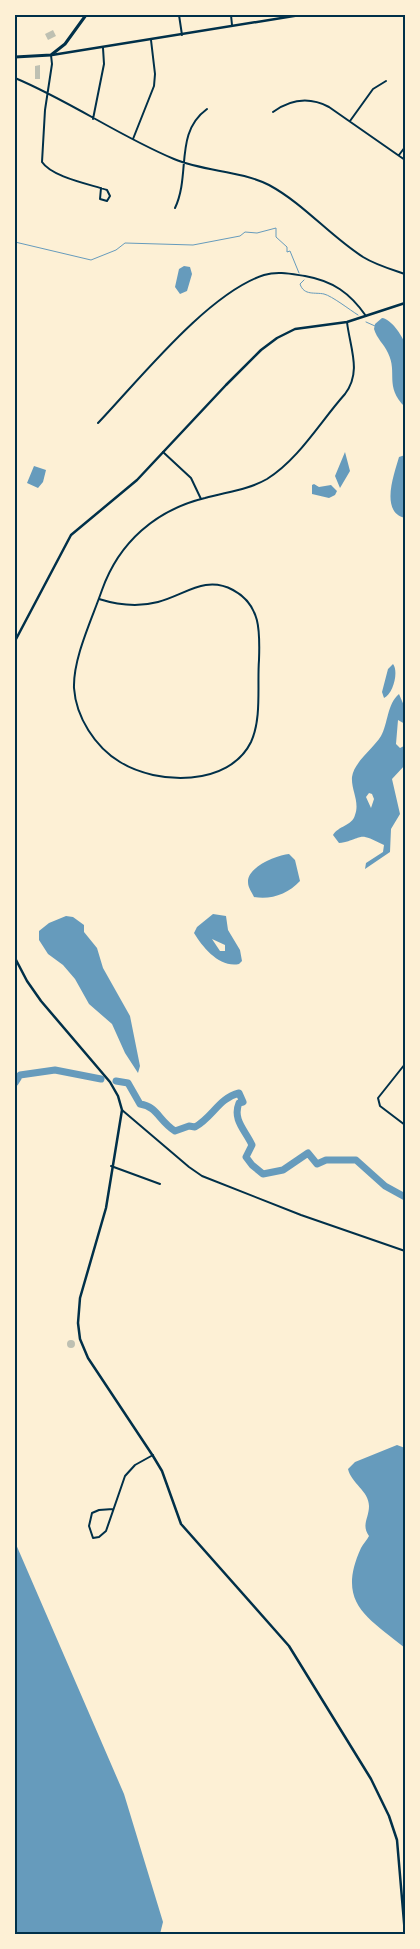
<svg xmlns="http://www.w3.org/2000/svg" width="420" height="1949" viewBox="0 0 420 1949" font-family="'Asap Condensed',sans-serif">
<rect width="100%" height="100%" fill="#fdf0d5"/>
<path fill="#669bbc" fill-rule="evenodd" d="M184,266L190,267L192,274L187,291L180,294L175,287L179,269Z
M382,318C391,319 402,335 405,344C408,354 405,393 405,407C384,386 398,373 388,353C384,344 377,339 374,329L375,324Z
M345,452L350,471L340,488L335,476Z
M405,455V518C379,512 395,472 399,457Z
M34,466L46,470L43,482L38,488L27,483Z
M314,484L319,487L331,485L337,491L335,495L329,498L312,494V485Z
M393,664C399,672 393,694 384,698L382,692L388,669Z
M399,694L405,708V724L398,720L396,744L400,748L404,746L405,732V765L392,779L400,814L391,829L390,852L365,869L366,863L383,852L384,845C355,830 365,839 339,843L333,835C338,826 352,826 355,815C360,802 351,790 352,777C354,762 373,749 381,736C388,724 387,704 399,694ZM369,793L372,794L374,799L371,808L366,797Z
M289,854L295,860L300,881C288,894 271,900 254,897C252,892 248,888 248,882C247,867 277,855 289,854Z
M213,914L226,916L228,930L240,950L242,961L239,964C220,968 203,948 194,933L197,927ZM212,939L225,945V951H220Z
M66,916L73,917L84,925V932L97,948L103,968L130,1016L140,1066L138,1073L125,1053L112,1024L89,1004L75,979L63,965L48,954L39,940V931L49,923Z
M397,1445L405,1448V1648C367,1617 336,1603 361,1548C363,1544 367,1540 369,1536C361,1525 369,1518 369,1506C369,1491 351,1483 348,1469L355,1462Z
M15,1542L124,1794L163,1922L160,1934H15Z"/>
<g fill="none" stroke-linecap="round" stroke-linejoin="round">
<path stroke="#669bbc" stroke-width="1" d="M15,242L91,260L116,250L125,243L193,245L240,236L245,232L257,233L276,228V237L287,247V252L290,251L299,273
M304,280L300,284C304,296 315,292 324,294C332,296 350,310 358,315
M366,322L375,326"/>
<path stroke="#669bbc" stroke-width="7" d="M116,1081L128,1083L140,1104C158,1107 158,1120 175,1131L189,1126L195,1127C212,1118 219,1098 239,1093L243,1102L239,1103C232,1120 246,1131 252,1145L246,1157L252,1165L263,1174L283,1170L308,1153L317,1164L326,1160H356L385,1186L405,1197
M15,1083L20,1075L55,1070L101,1079"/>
</g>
<path fill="#bec0b2" d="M53,30L56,36L48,40L45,34Z
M40,65V79H35V66Z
M67 1344a4 4 0 1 1 8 0a4 4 0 1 1-8 0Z"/>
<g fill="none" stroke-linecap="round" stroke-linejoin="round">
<path stroke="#003049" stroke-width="2" d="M179,15L182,35
M231,15L232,25
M404,15L405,17
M51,55L52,64L45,110L42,162C52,177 89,184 107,190L110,196L107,201L100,199L101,188
M15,78C70,101 119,136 174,159C205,172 239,170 269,185C304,204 330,236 363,257C376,265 390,269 405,274
M273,112C291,99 310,97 329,107L405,160
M93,119L104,64L103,48
M350,121L373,89L386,81
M133,139L154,86L155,74L151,40
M399,155L405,147
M175,208C191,174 174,133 207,109
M98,423C139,380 208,293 264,275C278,271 291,274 305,276C333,281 350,293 366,316
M163,452L191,478L201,499
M99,599C118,605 139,607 158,602C185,595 205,575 233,590C261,605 260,632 259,660C257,685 262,718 251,742C229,787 157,785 120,762C95,747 76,717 74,688C73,658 92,619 102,590C119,542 156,510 205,498C226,492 248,490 267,479C299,459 320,422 345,394C362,372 350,348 347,322
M405,1064L378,1098L380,1106L405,1125
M122,1110L189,1167L202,1176L301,1215L405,1251
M111,1166L160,1184
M113,1509L99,1510L92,1513L89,1526L93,1538L99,1537L106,1531L125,1476L135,1465L153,1455"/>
<path stroke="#003049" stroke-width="2.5" d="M15,641L71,535L137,480L226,385L261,350L277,338L295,329L347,322L405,303
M15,958L27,981L41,1001L110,1082L118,1096L122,1110L106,1208L80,1298L78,1323L80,1339L88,1358L153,1456L162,1471L181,1524L289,1646L371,1779L389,1816L397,1840L405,1934"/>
<path stroke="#003049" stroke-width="2.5" d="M52,55L300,15"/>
<path stroke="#003049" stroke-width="3" d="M15,57L51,55L65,44L86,15"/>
</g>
<rect width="420" height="1949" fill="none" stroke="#fdf0d5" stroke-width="32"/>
<rect x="16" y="16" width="388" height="1917" fill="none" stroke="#003049" stroke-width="2"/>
</svg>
